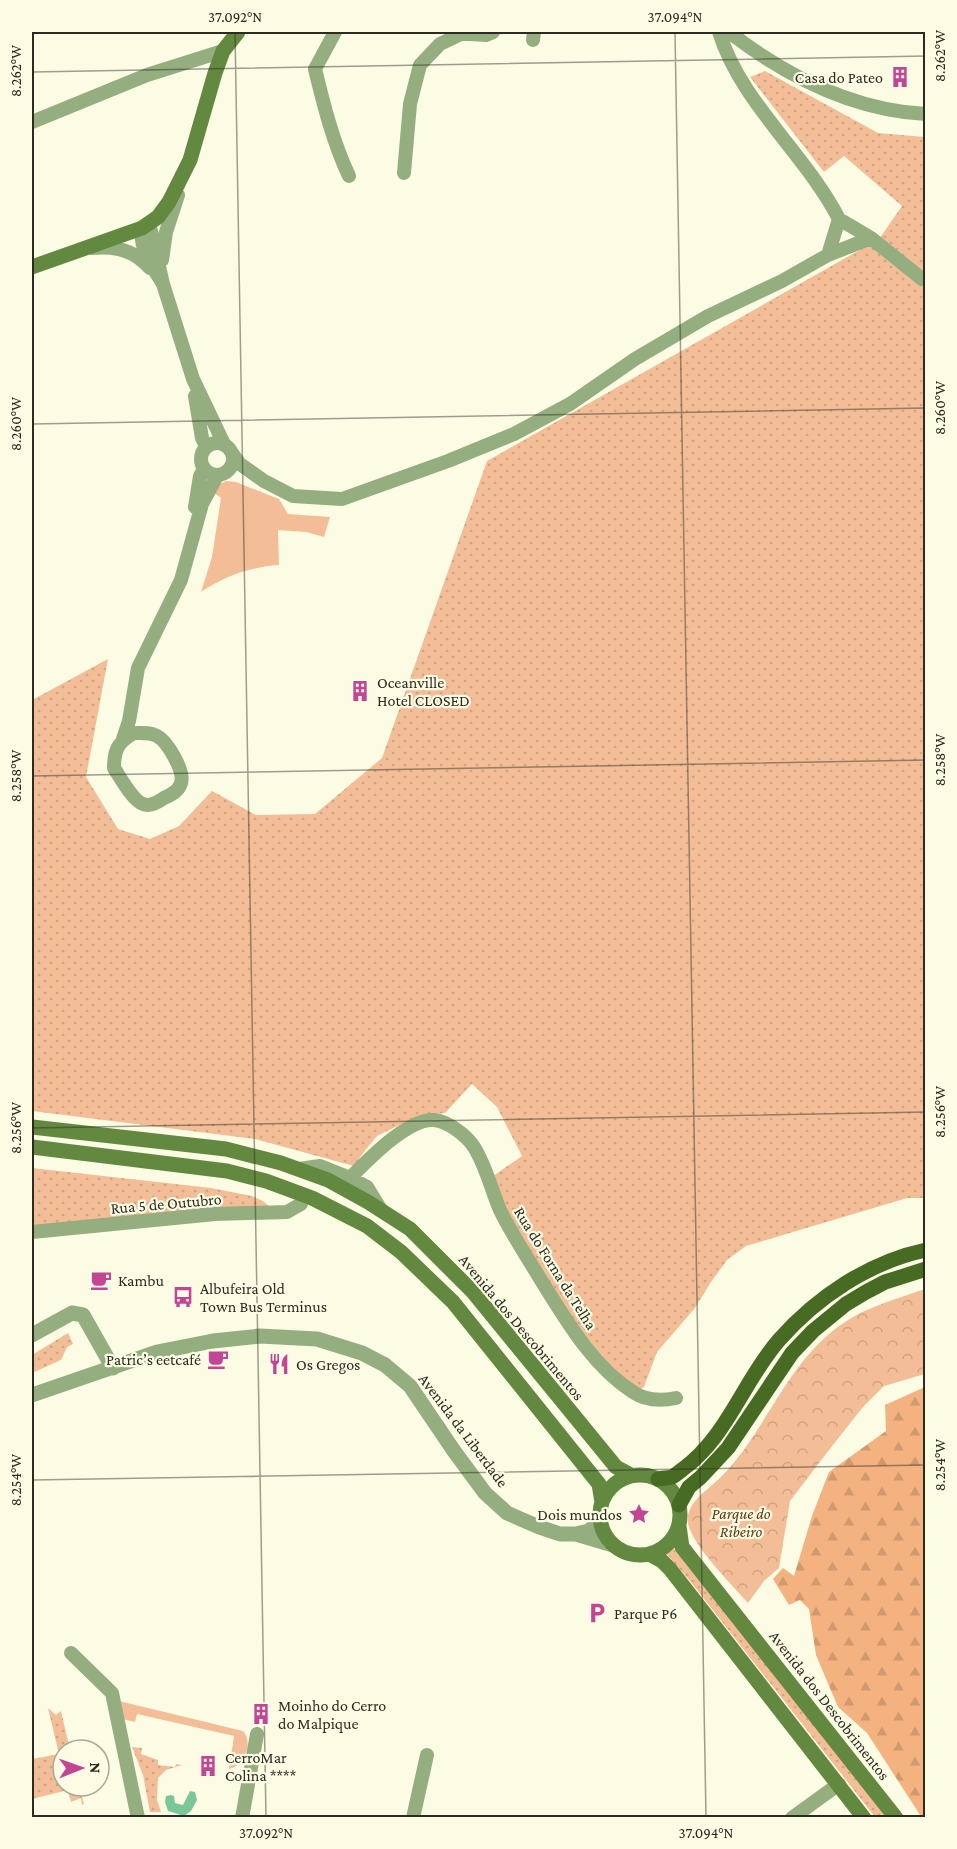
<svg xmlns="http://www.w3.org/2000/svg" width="957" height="1849" viewBox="0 0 957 1849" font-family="'Crimson Pro',serif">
<defs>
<pattern id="grass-dots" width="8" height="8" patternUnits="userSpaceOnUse" patternTransform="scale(1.5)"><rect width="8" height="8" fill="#f3be97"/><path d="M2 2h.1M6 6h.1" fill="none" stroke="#d0a382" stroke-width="1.8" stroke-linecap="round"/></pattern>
<pattern id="forest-firs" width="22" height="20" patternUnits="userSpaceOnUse" patternTransform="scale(1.5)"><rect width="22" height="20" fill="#f3b280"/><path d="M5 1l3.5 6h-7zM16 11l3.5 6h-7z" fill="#d0996e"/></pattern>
<pattern id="park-crowns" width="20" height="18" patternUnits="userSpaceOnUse" patternTransform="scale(1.5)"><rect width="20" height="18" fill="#f3be97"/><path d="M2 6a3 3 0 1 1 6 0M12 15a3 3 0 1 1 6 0" fill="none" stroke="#d0a382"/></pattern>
</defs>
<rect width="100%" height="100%" fill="#fcfce5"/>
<path fill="url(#grass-dots)" d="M765,71L878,133L925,137V1198H907L746,1246L728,1259L711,1282L695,1308L657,1352L644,1387L634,1393L570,1326L489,1179L522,1156L497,1107L472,1084L445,1113L418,1116L377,1136L363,1153L354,1166L255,1139L32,1111V700L108,659L86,777L118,829L150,839L179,826L212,791L256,815L315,814L382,758L487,461L879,239L902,206L844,156L824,172L750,77Z
M32,1168L211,1188L252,1196L263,1201L273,1210L32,1226Z
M68,1333L73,1344L67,1347L61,1360L32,1373V1355Z
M673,1548L870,1795L885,1817H875L690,1581L666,1553Z
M48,1708L56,1715L61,1711L70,1750H63V1786H79L84,1804L82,1805L81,1798L71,1802L68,1790L32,1799V1759L59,1754Z
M132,1747L142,1748L141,1754L158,1760V1765L175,1767L176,1764L182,1765L166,1770L158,1778L157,1800L161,1812H150L143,1775Z"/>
<path fill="url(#forest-firs)" d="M925,1387L926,1817L922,1818L867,1733L838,1707L816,1655L809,1609L800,1600L789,1605L773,1579L783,1568L794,1576L812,1516L829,1472L886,1431L885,1405Z"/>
<path fill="url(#park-crowns)" d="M925,1289V1374L884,1386L863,1407L829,1450L790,1501L779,1568L764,1581L748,1603C733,1586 691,1544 688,1523C685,1503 708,1490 721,1477C768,1429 787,1360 845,1322C869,1306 899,1298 925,1289Z"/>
<path fill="#f3be97" d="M226,481L236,482L279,499L288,514L330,517L324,537L306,532L278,530L279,565C250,567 225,576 201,592L212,557L221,498L213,492L216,486Z
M119,1701L243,1731C254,1743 244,1766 229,1769L234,1736L137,1714L135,1722L123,1719Z"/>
<path fill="#7cc799" d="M190,1791L195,1792L197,1800L191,1811L184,1816L168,1811L165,1802L166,1796L171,1795L174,1796L175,1803L183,1805Z"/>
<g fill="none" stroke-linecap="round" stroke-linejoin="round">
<path stroke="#94ae7f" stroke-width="14" d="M335,32L315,69C324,106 333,142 349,176
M729,32C786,76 852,110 926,114
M454,33L486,35L493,32
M533,40L534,32
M32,122L147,75L223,51
M404,173L410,104L420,65L440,44L461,34
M839,219L871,238
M92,248C116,246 134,250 150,268
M828,255L871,238L922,279
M162,260L166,232L178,195
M163,284C152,266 139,249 142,228L151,231L163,284L193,379L224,444
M195,396L202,438L206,447
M201 459a16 16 0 1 1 32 0a16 16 0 1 1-32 0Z
M232,453L240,464L264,481L293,496L342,499L448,461L514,434L570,404L635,359L708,316L782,281L828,255L839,219C805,153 741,103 719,32
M195,507L200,476L204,469
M134,733C142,733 150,732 157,736C167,741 185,771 181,783C179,791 171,795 164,798C158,802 150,807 143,804C133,801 120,777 114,768C114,750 118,742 134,733Z
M123,739L129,721L138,668L181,580L202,504L217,476
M299,1169L320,1166L350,1178L367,1187L381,1210
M350,1178C368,1160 408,1118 434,1120C448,1121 467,1136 474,1147C486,1166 491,1189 500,1210C511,1233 526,1255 539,1277C565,1318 591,1365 633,1392C646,1401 661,1401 676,1398
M32,1232L215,1214L287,1212L301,1204
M71,1653L112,1693L138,1818
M242,1818L257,1734
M413,1818L427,1755
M792,1818L839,1784"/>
<path stroke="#94ae7f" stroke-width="15" d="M32,1335L72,1313L83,1315L113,1368
M32,1395L157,1352L213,1341L260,1336L317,1339L362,1353L385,1365L410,1386L454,1451L485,1493L507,1513L539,1527L560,1534H576L613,1545
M576,1534L589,1531L600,1520"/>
<path stroke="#638941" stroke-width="15" d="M32,267L142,228L158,217L169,202L190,160L215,73L223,51L238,32
M32,1127L226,1149L281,1163L328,1180L368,1202L410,1229L473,1292L616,1467L631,1475
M32,1147L227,1171L266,1181L312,1198L367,1226L401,1252L453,1302L599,1484L602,1502
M600 1515a40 40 0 1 1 80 0a40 40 0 1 1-80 0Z
M679,1526L682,1547L896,1818
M649,1554L662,1561L670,1569L864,1818"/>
<path stroke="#476b23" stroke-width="15" d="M658,1479C663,1478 668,1478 672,1477C676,1475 680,1471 683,1469C727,1437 744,1380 779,1340C817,1297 869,1262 926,1250
M679,1505L689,1487L701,1477L728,1448L792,1353L813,1331L846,1304L866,1292L885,1282L926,1269"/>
</g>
<path fill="none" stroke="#2b2b22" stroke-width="1.5" stroke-opacity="0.45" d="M235,32L266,1818M675,32L706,1818M32,72L926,56M32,424L926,408M32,776L926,760M32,1128L926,1112M32,1480L926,1465M882,1818L926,1817"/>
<defs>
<symbol id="building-bare" viewBox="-9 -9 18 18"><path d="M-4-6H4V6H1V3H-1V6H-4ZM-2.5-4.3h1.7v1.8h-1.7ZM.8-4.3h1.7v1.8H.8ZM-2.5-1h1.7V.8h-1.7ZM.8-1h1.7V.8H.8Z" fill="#c24695" stroke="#fcfce5" stroke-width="2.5" paint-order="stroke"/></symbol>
<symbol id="cafe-bare" viewBox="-9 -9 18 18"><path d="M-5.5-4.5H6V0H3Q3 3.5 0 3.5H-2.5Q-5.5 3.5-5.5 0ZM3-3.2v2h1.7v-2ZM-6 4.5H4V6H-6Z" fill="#c24695" stroke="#fcfce5" stroke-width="2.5" paint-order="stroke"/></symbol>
<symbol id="bus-bare" viewBox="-9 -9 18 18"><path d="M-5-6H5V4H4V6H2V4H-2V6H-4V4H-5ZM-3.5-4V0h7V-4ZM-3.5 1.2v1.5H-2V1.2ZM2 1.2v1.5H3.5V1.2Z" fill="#c24695" stroke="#fcfce5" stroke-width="2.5" paint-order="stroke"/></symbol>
<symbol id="restaurant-bare" viewBox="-9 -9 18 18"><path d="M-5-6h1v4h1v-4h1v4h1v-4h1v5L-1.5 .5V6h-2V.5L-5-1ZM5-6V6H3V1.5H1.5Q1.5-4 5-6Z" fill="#c24695" stroke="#fcfce5" stroke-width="2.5" paint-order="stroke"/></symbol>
<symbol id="sight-bare" viewBox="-9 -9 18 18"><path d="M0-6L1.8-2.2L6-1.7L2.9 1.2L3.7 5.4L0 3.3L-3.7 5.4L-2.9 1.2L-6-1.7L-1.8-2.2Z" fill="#c24695" stroke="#fcfce5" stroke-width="2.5" paint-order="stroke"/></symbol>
<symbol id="parking-bare" viewBox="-9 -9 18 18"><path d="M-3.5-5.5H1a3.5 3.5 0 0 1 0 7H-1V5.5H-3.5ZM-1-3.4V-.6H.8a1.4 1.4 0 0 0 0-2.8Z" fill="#c24695" stroke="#fcfce5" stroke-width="2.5" paint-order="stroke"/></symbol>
</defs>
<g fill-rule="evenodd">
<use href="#building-bare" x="885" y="62" width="30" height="30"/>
<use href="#building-bare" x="345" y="676" width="30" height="30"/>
<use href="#cafe-bare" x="86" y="1265" width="30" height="30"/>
<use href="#bus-bare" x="168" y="1282" width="30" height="30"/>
<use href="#cafe-bare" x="203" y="1344" width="30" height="30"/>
<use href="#restaurant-bare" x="264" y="1349" width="30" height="30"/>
<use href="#sight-bare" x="624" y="1499" width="30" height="30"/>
<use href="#parking-bare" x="582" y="1598" width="30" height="30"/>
<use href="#building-bare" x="246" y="1699" width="30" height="30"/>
<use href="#building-bare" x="193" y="1751" width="30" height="30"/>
</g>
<g text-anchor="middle" stroke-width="4.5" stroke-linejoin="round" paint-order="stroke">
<g font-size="16" fill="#2b2b22" stroke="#fcfce5" text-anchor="start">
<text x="883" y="83" text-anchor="end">Casa do Pateo</text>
<text x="377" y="688">Oceanville<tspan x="377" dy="18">Hotel CLOSED</tspan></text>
<text x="118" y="1286">Kambu</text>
<text x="200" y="1294">Albufeira Old<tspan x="200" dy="18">Town Bus Terminus</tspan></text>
<text x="201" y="1365" text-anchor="end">Patric’s eetcafé</text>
<text x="296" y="1370">Os Gregos</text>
<text x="622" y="1520" text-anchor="end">Dois mundos</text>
<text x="614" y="1619">Parque P6</text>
<text x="278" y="1711">Moinho do Cerro<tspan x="278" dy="18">do Malpique</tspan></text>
<text x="225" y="1763">CerroMar<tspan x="225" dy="18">Colina ****</tspan></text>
</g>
<g font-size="16" fill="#2b2b22" stroke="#fcfce5">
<text transform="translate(166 1203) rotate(-5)" y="6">Rua 5 de Outubro</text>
<text transform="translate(556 1268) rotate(58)" y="6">Rua do Forna da Telha</text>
<text transform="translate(522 1327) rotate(50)" y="6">Avenida dos Descobrimentos</text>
<text transform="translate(464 1430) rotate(53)" y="6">Avenida da Liberdade</text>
<text transform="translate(830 1705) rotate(52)" y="6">Avenida dos Descobrimentos</text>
</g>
<g font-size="16" font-style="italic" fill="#603610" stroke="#fcfce5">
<text x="741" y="1519">Parque do<tspan x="741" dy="18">Ribeiro</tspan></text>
</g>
</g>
<rect width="957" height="1849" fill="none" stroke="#fcfce5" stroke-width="66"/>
<g transform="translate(81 1768) rotate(89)"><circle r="28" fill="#fcfce5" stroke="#a8a897" stroke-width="1.5"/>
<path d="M0-4.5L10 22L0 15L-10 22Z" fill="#c24695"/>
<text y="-9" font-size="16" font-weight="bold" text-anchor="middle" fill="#2b2b22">N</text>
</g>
<rect x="33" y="33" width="891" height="1783" fill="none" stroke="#2b2b22" stroke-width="2"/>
<g font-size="15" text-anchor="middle" fill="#2b2b22">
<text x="235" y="22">37.092°N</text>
<text x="675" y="22">37.094°N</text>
<text transform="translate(940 56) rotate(-90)" y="5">8.262°W</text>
<text transform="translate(16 71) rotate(-90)" y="5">8.262°W</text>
<text transform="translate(940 408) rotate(-90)" y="5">8.260°W</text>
<text transform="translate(16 424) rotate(-90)" y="5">8.260°W</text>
<text transform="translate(940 760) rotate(-90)" y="5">8.258°W</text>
<text transform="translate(16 776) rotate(-90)" y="5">8.258°W</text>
<text transform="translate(940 1112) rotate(-90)" y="5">8.256°W</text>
<text transform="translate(16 1128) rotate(-90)" y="5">8.256°W</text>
<text transform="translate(940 1465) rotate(-90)" y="5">8.254°W</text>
<text transform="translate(16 1480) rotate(-90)" y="5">8.254°W</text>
<text x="266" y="1838">37.092°N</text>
<text x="706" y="1838">37.094°N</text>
</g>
</svg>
